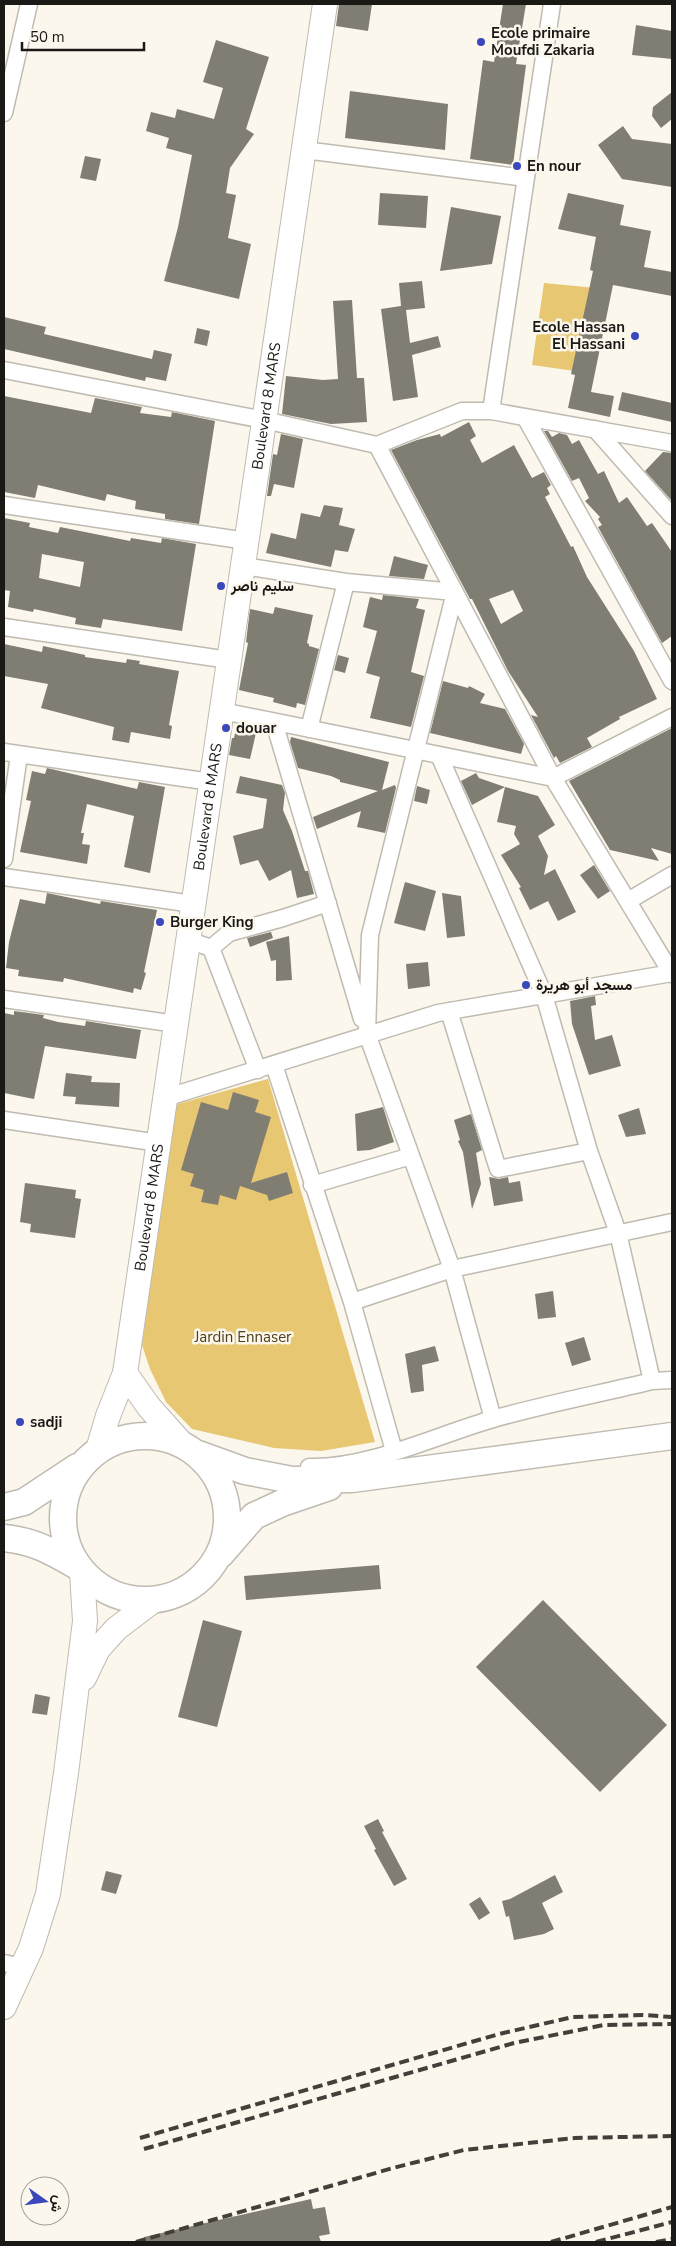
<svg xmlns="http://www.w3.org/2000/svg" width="676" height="2246" viewBox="0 0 676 2246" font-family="'Nunito Sans',Vazirmatn,sans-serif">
<rect width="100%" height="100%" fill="#fbf7ed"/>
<path fill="#e8c772" d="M544,283L596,288L582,372L532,365Z
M268,1079L375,1442L321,1451L274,1448L192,1429L166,1402L150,1369L142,1345L174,1105Z"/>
<path fill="#807d73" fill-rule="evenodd" d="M339,4H372L368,31L336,26Z
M503,4H526L516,64L526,65L513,165L470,159L483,60L494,62Z
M636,25L672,31V59L632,55Z
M216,40L269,57L246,129L254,134L230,168L226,193L236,195L228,238L251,244L239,299L164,281L178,227L192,155L166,148L169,138L146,131L151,112L175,118L177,109L214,119L223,88L203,82Z
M350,91L448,104L445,150L345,138Z
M672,92V119L661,128L652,116L653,107Z
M623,126L632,139L672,144V187L622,179L598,145Z
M85,156L101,159L96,181L80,178Z
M380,193L428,196L426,228L378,225Z
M568,193L624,205L620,225L651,231L644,267L672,272V296L613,285L591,392L614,396L610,417L568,408L575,375L571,374L593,271L590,270L596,237L558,229Z
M451,207L501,216L492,264L440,271Z
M422,281L425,308L406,310L410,343L438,336L441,347L412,355L418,397L393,401L381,309L401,306L399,283Z
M352,300L357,378H364L367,422L331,424L282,414L286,376L323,380L338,379L333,301Z
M4,317L46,327L44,334L152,359L154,350L172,354L166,381L146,377L145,381L4,349Z
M197,328L210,331L207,346L194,343Z
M622,392L672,403V422L618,410Z
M4,396L91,413L95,398L142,407L140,413L171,417L172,412L215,421L199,524L165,519V514L135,509L136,501L107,494L105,501L38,485L35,498L4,492Z
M469,422L476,436L470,440L482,463L514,445L532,478L544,472L551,485L547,488L550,494L545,497L571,547L573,546L587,577L634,651L657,699L619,717L620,719L587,738L592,747L560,763L556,756L554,758L531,715L538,717L508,671L472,599H470L391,450L417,440L440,434L441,437ZM513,590L523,611L501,624L489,599Z
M544,431H548L552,437L559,433L567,435L572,444L579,440L598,474L604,471L619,503L627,497L647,526L652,523L672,552V636L662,643L598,527L602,525L598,519L600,517L585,501L589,498L579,478L572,481Z
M281,434L303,439L294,488L274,484L271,496H267L273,454L277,455Z
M663,452L672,453V501L645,471Z
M324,505L343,508L339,525L355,529L348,552L335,550L331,567L266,553L271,533L296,539L301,513L320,517Z
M4,518L30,523L29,527L58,533L60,527L130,541L131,538L161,543L162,538L196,544L182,631L103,619L101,628L75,624L76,618L34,609L33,612L8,607L10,591L4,590ZM42,554L84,562L80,587L39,578Z
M394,556L428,565L424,579L389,576Z
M383,595L419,599L416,608L425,610L411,672L424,676L411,727L370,718L380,677L366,673L377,631L363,627L370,597L382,600Z
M275,607L313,615L307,643L309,644V646L319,649L305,705L297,703L296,708L273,702L274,698L239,690L248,643L246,642L250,609L273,614Z
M4,644L42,652L43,646L85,655V657L126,663L127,659L140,661L139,664L179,671L169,725L172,726L170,739L131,732L129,743L112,740L114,727L41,708L48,684L4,676Z
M338,655L349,658L345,673L334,670L324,709Z
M443,681L468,688L469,686L485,694L480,703L505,709L524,744L521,754L430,733Z
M672,728V854L651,848L659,861L610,850L569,781Z
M236,729L256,733L250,759L229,755L232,738H234Z
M291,737L389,762L382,790L395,785L396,788L385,833L357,827L361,811L317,829L313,817L378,791L340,782V780L331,776L298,768L290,742Z
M47,768L137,789L139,782L165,787L150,873L124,867L134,816L87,804L81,833H84L82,844L90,845L87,864L20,852L31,801L26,800L32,771L45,774Z
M476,773L479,778L505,787L472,805L461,781Z
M240,776L282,785L285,793L283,810L292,831L305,871H308L314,894L297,898L291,870L269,881L258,860L240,865L233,836L263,828L267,799L236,793Z
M417,786L430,790L427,804L414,801Z
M505,787L538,796L555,825L538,836L548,856L544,875L555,869L576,912L558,921L548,901L530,910L519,888L521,887L501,855L520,844L514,834L516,826L497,822Z
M594,865L610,891L598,899L580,875Z
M405,882L436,891L425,931L394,923Z
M47,893L100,904L101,901L157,910L144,972L146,973L141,990L134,988L133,993L64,978L63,982L18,976L19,970L6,968L9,942L20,899L45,904Z
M442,893L461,896L465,936L447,938Z
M271,932L273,938L250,947L247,938Z
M289,936L292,980L276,981V960L271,961L266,942Z
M428,962L430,986L408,989L406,964Z
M595,996L596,1005L591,1006L595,1040L612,1035L621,1066L589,1075L572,1024L570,1001Z
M14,1011L44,1015L43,1018L58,1022L85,1026L86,1021L141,1030L136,1059L45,1046L34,1099L4,1093V1013L14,1015Z
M66,1073L92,1076L91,1082L120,1083L119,1107L75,1104L76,1097L63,1096Z
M233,1092L259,1100L255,1112L271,1117L251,1183L287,1172L293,1193L269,1201L267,1195L240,1186L236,1200L220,1195L218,1205L201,1202L204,1190L190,1186L194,1174L181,1170L201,1102L228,1110Z
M383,1107L394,1142L370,1150L357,1151L355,1114Z
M639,1108L646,1134L626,1137L618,1115Z
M471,1114L482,1150L476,1153L481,1184L472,1209L463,1152L458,1141L460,1140L454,1120Z
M489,1177L499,1179L508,1177L509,1183L520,1181L523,1201L494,1206Z
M25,1183L76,1190L75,1198L81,1199L75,1238L30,1232L31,1224L20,1222Z
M553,1291L556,1317L538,1319L535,1294Z
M584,1337L591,1360L572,1366L565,1343Z
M435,1346L439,1361L422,1365L424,1391L411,1393L405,1354Z
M379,1565L381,1589L246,1600L244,1576Z
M543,1600L667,1725L600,1792L476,1667Z
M203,1620L242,1631L217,1727L178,1717Z
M35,1694L50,1697L47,1715L32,1713Z
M378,1819L384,1831L382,1832L407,1879L394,1886L374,1850L376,1849L364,1826Z
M106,1871L122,1875L116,1894L101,1890Z
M555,1875L563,1892L542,1903L554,1929L544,1934L514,1940L509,1916L506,1917L502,1901L510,1899Z
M480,1897L490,1913L479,1920L469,1904Z
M311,2199L313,2209L325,2207L330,2234L319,2236L321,2242H145L144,2237Z"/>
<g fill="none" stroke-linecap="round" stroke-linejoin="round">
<defs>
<path id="minor" d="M4,113L29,4
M304,150L526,178
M4,370L264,420L377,445L462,411H491L672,443
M491,411L552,4
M525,417L672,681
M595,429L672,516
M377,445L553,778L672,974
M4,505L247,541
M243,566L346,582L455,592L370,935L367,1034L452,1269L493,1419
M4,627L229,660
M222,711L553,778L672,717
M274,722L362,1019
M309,729L346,582
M4,752L211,782
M439,755L544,995L589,1151L618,1233L652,1381
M4,859L19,755
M4,877L193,904
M628,901L672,875
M188,940L211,948L258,1070
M211,948L229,933L283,918L328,903
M4,999L176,1024
M449,1011L498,1169L589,1151
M274,1065L352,1302L394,1451
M165,1098L438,1013L672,973
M4,1120L159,1143
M312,1185L411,1156
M352,1302L452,1269L672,1222
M309,1467C367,1469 437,1435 493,1419C545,1404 599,1394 652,1381L672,1380
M4,1963L22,1967"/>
<g id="secondary">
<path d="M125,1373L149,1407L183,1445"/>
<path id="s1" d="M98,1450L108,1416L125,1373L325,4"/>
<path d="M84,1678L98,1649L116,1629L154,1600"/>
<path d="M4,2007L31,1948L48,1894L66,1773L85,1621L82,1573"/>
</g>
<path id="primary" d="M63 1518a82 82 0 1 1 164 0a82 82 0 1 1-164 0Z
M198,1454L245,1471L292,1480L352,1479L672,1436
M4,1507L24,1502L77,1467
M4,1538C34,1541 51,1551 77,1566
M221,1554L254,1516L282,1503L329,1487"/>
</defs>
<use href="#minor" stroke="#bfbbb1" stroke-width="19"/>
<use href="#secondary" stroke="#bfbbb1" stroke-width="26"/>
<use href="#primary" stroke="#bfbbb1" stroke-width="29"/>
<use href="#minor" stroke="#fff" stroke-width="16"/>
<use href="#secondary" stroke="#fff" stroke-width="24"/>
<use href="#primary" stroke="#fff" stroke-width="26"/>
<path stroke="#43403c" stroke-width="4" stroke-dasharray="10 5" stroke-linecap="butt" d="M140,2138L499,2034L573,2017L643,2015L672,2017
M144,2149L514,2043L604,2025L672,2024
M136,2242L393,2168L464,2150L575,2138L672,2136
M551,2242L672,2207
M596,2242L672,2222
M656,2242L672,2239"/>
</g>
<g fill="#3a48bb" stroke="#fbf7ed" stroke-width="2">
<circle cx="481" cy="42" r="5"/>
<circle cx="517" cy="166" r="5"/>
<circle cx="635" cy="336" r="5"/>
<circle cx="221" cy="586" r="5"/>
<circle cx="226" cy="728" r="5"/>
<circle cx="160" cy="922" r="5"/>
<circle cx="526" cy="985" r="5"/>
<circle cx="20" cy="1422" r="5"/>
</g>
<g text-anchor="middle" stroke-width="5" stroke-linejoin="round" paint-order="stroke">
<g font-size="15" font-weight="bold" fill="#1b1916" stroke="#fbf7ed" text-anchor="start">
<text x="491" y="38">Ecole primaire<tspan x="491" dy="17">Moufdi Zakaria</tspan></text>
<text x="527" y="171">En nour</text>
<text x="625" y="332" text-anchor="end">Ecole Hassan<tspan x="625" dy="17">El Hassani</tspan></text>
<text x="231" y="591">سليم ناصر</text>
<text x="236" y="733">douar</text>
<text x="170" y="927">Burger King</text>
<text x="536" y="990">مسجد أبو هريرة</text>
<text x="30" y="1427">sadji</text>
</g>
<g font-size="15" fill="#1b1916" stroke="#fbf7ed">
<text dy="5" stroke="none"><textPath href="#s1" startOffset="1059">Boulevard 8 MARS</textPath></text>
<text dy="5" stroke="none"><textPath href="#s1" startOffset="654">Boulevard 8 MARS</textPath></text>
<text dy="5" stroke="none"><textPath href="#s1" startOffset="249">Boulevard 8 MARS</textPath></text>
</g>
<g font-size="15" fill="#4d3e17" stroke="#fbf7ed">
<text x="243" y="1342">Jardin Ennaser</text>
</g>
</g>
<rect width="676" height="2246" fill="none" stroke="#1b1916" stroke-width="10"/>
<g transform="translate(45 2201) rotate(104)"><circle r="24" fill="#fbf7ed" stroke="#a19e97"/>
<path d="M0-4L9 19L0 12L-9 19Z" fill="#3a48bb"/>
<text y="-8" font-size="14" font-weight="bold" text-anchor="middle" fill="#1b1916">ش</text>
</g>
<path d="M22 42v8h122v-8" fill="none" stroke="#1b1916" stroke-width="2.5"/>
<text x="30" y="42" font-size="15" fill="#1b1916" stroke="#fbf7ed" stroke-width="4" paint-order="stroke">50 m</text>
</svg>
